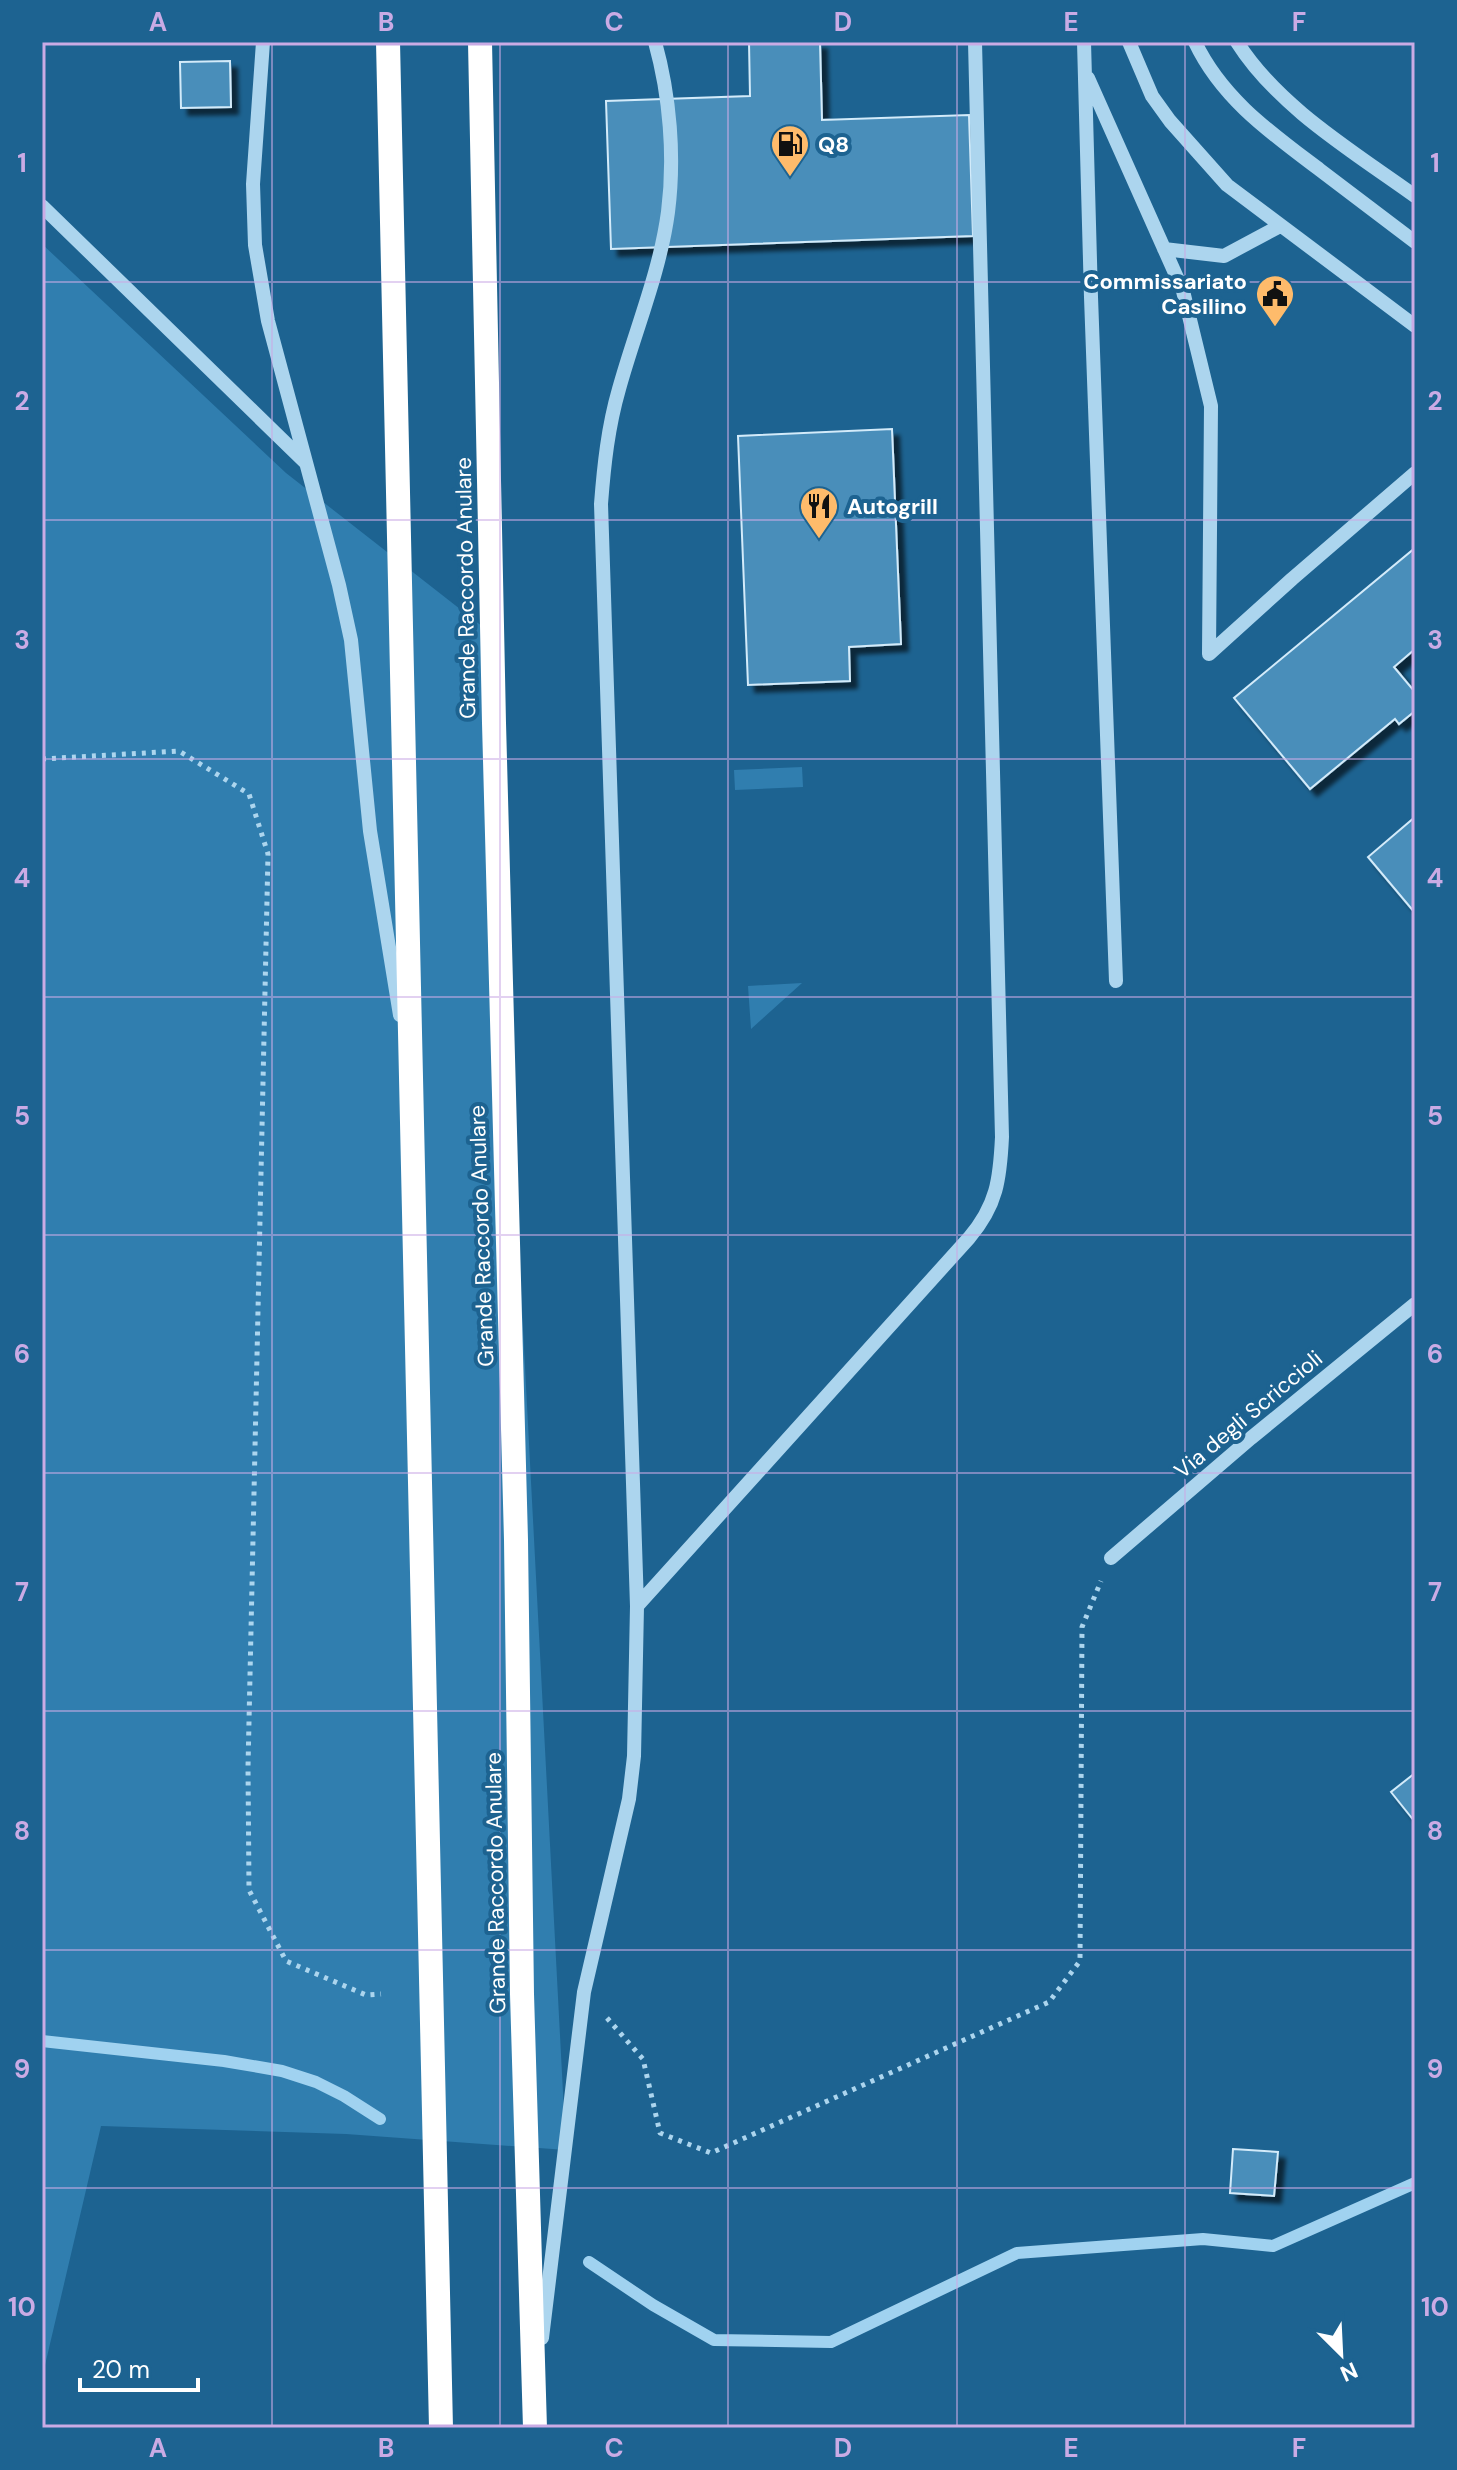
<svg xmlns="http://www.w3.org/2000/svg" width="1457" height="2470" viewBox="0 0 1457 2470" font-family="'DM Sans',sans-serif">
<defs>
<filter id="shadow"><feDropShadow dx="7" dy="7" stdDeviation="2" flood-color="#0009"/></filter>
</defs>
<rect width="100%" height="100%" fill="#1d6391"/>
<path fill="#307eaf" d="M42,244L286,473L492,634L496,813L566,2150L346,2134L101,2126L42,2378Z
M802,767L803,787L735,790L734,770Z
M802,983L751,1029L748,986Z"/>
<g fill="none" stroke-linecap="round" stroke-linejoin="round">
<path stroke="#a0d2f0" stroke-width="12" d="M42,2041L224,2061L282,2071L316,2082L344,2096L380,2119
M589,2262L653,2305L714,2340L831,2342L1017,2253L1203,2239L1273,2246L1415,2183"/>
</g>
<path fill="#4a8eba" stroke="#d3ebfa" stroke-width="2" filter="url(#shadow)" d="M749,42H820L822,120L969,115L973,236L611,249L606,101L750,96Z
M230,61L231,107L181,108L180,62Z
M892,429L901,644L849,647L850,681L748,685L738,436Z
M1415,548V649L1394,667L1415,692V711L1399,724L1395,719L1310,789L1234,698Z
M1415,817V913L1368,857Z
M1415,1773V1822L1391,1792Z
M1233,2149L1278,2152L1274,2196L1230,2193Z"/>
<g fill="none" stroke-linecap="round" stroke-linejoin="round">
<path stroke="#acd5ee" stroke-width="5" stroke-dasharray="4 6" stroke-linecap="butt" d="M42,759L179,751L249,794L268,854L248,1767L249,1890L286,1961L366,1995L381,1994
M607,2018L643,2059L660,2133L711,2153L1049,2002L1080,1961L1082,1627L1101,1581"/>
<path stroke="#acd5ee" stroke-width="14" d="M263,42L253,184L255,245L268,321L339,585L351,640L370,831L400,1015
M1084,42L1091,297L1116,981
M1129,42L1152,96L1170,121L1227,185L1415,326
M1195,42C1222,99 1271,133 1320,170C1352,194 1383,218 1415,242
M1237,42C1278,107 1354,152 1415,196
M1088,78L1183,291L1211,406L1209,654L1292,579L1415,473
M42,206L305,462
M1164,249L1224,256L1280,226
M1111,1558L1251,1438L1415,1304
M637,1606L969,1238C997,1205 1000,1179 1002,1137L975,42
M542,2338L584,1992L629,1799L634,1756L637,1606L601,504C604,465 608,427 619,389C635,331 660,272 668,212C675,157 670,96 655,42"/>
<path stroke="#fff" stroke-width="24" d="M388,42L441,2428
M480,42L494,723L516,1540L522,1994L535,2428"/>
</g>
<path fill="none" stroke="#caabe5" stroke-width="2" stroke-opacity="0.55" d="M272,42V2428M500,42V2428M728,42V2428M957,42V2428M1185,42V2428M42,282H1415M42,520H1415M42,759H1415M42,997H1415M42,1235H1415M42,1473H1415M42,1711H1415M42,1950H1415M42,2188H1415"/>
<defs>
<symbol id="fuel-pin" viewBox="-11 -11 22 30"><path d="M0 17L-7.5 6A9.5 9.5 0 1 1 7.5 6Z" fill="#febb6b" stroke="#1d6391"/><path d="M-5.5-6h7V0h2V4h1.3V-2.5L3-4.5l.8-.8L6-3V5H2.5V1h-1V6h-7ZM-4.2-4.7v3.2H.2V-4.7Z" fill="#111"/></symbol>
<symbol id="civic-pin" viewBox="-11 -11 22 30"><path d="M0 17L-7.5 6A9.5 9.5 0 1 1 7.5 6Z" fill="#febb6b" stroke="#1d6391"/><path d="M-.6-6.5H3V-4.5H.6V-3L4-1V1h2V6H-6V1h2V-1L-.6-3ZM-1.2 2.5V6h2.4V2.5Z" fill="#111"/></symbol>
<symbol id="restaurant-pin" viewBox="-11 -11 22 30"><path d="M0 17L-7.5 6A9.5 9.5 0 1 1 7.5 6Z" fill="#febb6b" stroke="#1d6391"/><path d="M-5-6h1v4h1v-4h1v4h1v-4h1v5L-1.5 .5V6h-2V.5L-5-1ZM5-6V6H3V1.5H1.5Q1.5-4 5-6Z" fill="#111"/></symbol>
</defs>
<g fill-rule="evenodd">
<use href="#fuel-pin" x="768" y="122" width="44" height="60"/>
<use href="#civic-pin" x="1253" y="272" width="44" height="60"/>
<use href="#restaurant-pin" x="797" y="484" width="44" height="60"/>
</g>
<g text-anchor="middle" stroke-width="8" stroke-linejoin="round" paint-order="stroke">
<g font-size="22" font-weight="bold" fill="#fff" stroke="#1d6391" text-anchor="start">
<text x="818" y="152">Q8</text>
<text x="1247" y="289" text-anchor="end">Commissariato<tspan x="1247" dy="25">Casilino</tspan></text>
<text x="847" y="514">Autogrill</text>
</g>
<g font-size="22" fill="#fff" stroke="#1d6391">
<text transform="translate(465 588) rotate(-91)" y="8">Grande Raccordo Anulare</text>
<text transform="translate(481 1236) rotate(-92)" y="8">Grande Raccordo Anulare</text>
<text transform="translate(1248 1414) rotate(-40)" y="8">Via degli Scriccioli</text>
<text transform="translate(495 1883) rotate(-91)" y="8">Grande Raccordo Anulare</text>
</g>
</g>
<rect width="1457" height="2470" fill="none" stroke="#1d6391" stroke-width="88"/>
<g transform="translate(1341 2354) rotate(156)" stroke="#1d6391" stroke-width="6" paint-order="stroke">
<path d="M0-6L14 30L0 20L-14 30Z" fill="#ffffff"/>
<text y="-12" font-size="22" font-weight="bold" text-anchor="middle" fill="#ffffff">N</text>
</g>
<path d="M80 2378v12h118v-12" fill="none" stroke="#ffffff" stroke-width="4"/>
<text x="92" y="2378" font-size="24" fill="#ffffff" stroke="#1d6391" stroke-width="6" paint-order="stroke">20 m</text>
<rect x="44" y="44" width="1369" height="2382" fill="none" stroke="#caabe5" stroke-width="3"/>
<g font-size="26" text-anchor="middle" font-weight="bold" fill="#caabe5">
<text x="158" y="31">A</text>
<text x="386" y="31">B</text>
<text x="614" y="31">C</text>
<text x="843" y="31">D</text>
<text x="1071" y="31">E</text>
<text x="1299" y="31">F</text>
<text x="22" y="172">1</text>
<text x="1435" y="172">1</text>
<text x="22" y="410">2</text>
<text x="1435" y="410">2</text>
<text x="22" y="649">3</text>
<text x="1435" y="649">3</text>
<text x="22" y="887">4</text>
<text x="1435" y="887">4</text>
<text x="22" y="1125">5</text>
<text x="1435" y="1125">5</text>
<text x="22" y="1363">6</text>
<text x="1435" y="1363">6</text>
<text x="22" y="1601">7</text>
<text x="1435" y="1601">7</text>
<text x="22" y="1840">8</text>
<text x="1435" y="1840">8</text>
<text x="22" y="2078">9</text>
<text x="1435" y="2078">9</text>
<text x="22" y="2316">10</text>
<text x="1435" y="2316">10</text>
<text x="158" y="2457">A</text>
<text x="386" y="2457">B</text>
<text x="614" y="2457">C</text>
<text x="843" y="2457">D</text>
<text x="1071" y="2457">E</text>
<text x="1299" y="2457">F</text>
</g>
</svg>
